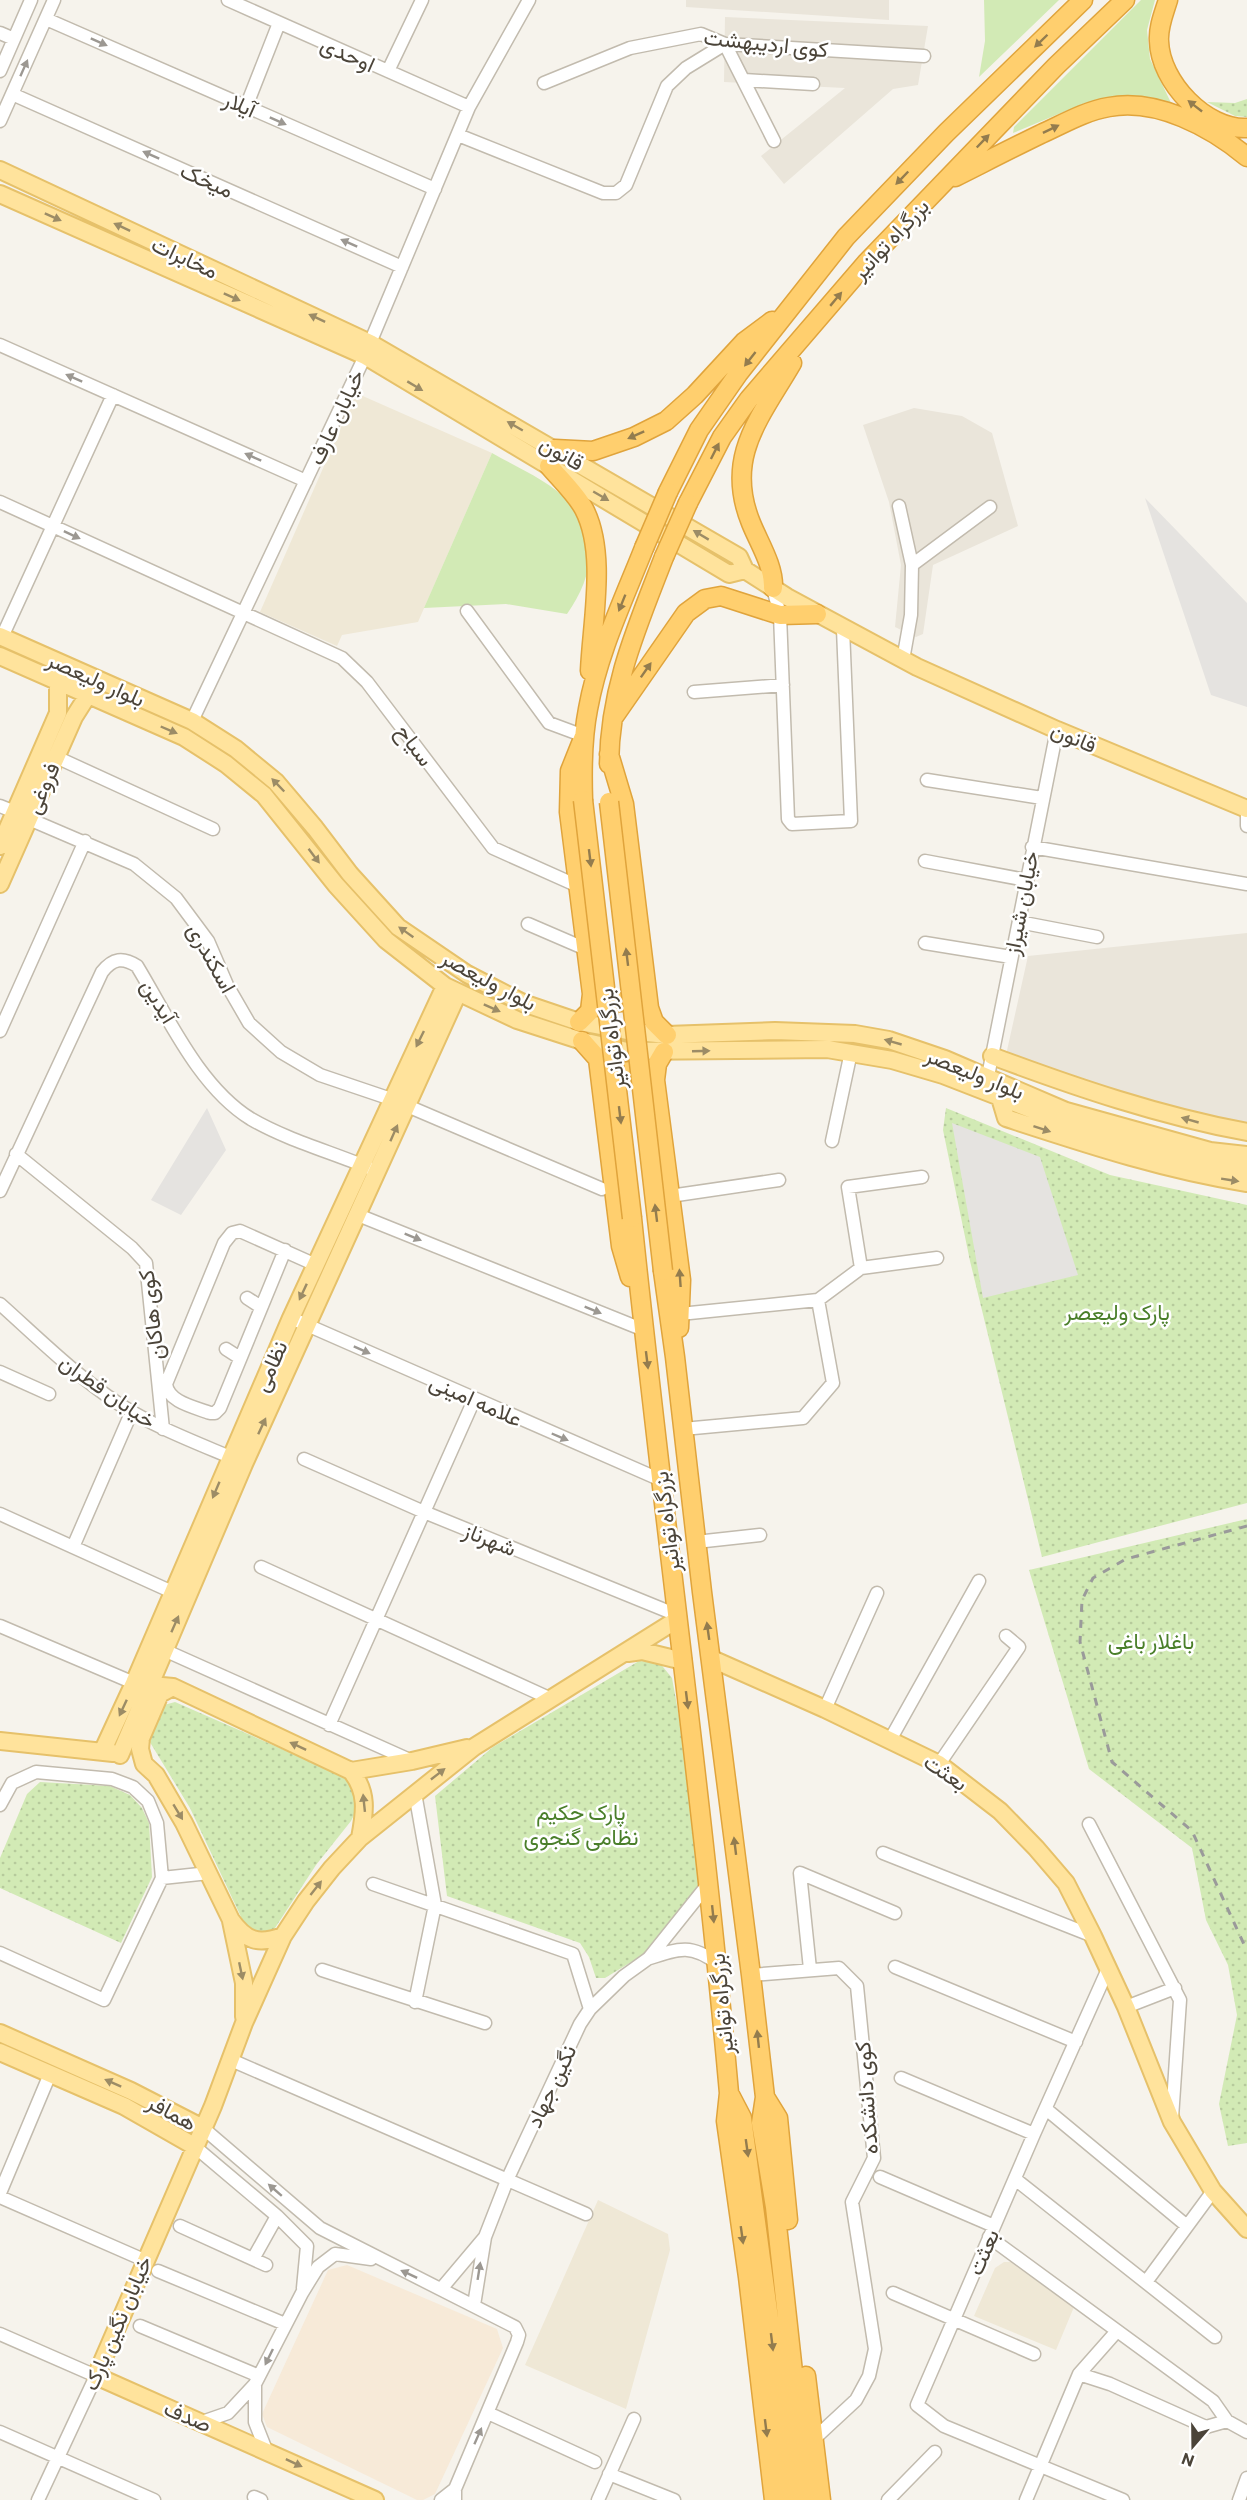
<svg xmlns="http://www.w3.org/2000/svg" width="1247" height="2500" viewBox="0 0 1247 2500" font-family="Commissioner,Vazirmatn,sans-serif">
<defs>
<pattern id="grass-dots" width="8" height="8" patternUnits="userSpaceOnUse" patternTransform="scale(1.5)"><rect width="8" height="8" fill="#d2eab5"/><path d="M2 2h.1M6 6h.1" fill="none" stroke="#b6ca9c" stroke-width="1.8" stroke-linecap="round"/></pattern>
</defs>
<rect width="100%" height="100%" fill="#f6f3ec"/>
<path fill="#eae5da" d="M686,0H889V20L686,7Z
M725,17L928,26L918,85L893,89L784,184L761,156L845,88L724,82Z
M914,408L962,416L992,433L1018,526L933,565L923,634L916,637L895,627L901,565L889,502L863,425Z
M1247,933V1123L1196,1115L1122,1095L1006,1055L1028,956Z"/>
<path fill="#f7ead8" d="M347,2265L497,2329L503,2348L435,2494L423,2500H417L267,2427L262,2414L328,2270Z"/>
<path fill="#efe8d6" d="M356,393L492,453L418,622L342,635L337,646L260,612Z
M598,2200L668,2234L670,2250L626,2409L525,2365Z
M1004,2262H1013L1074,2307L1056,2350L974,2316L995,2268Z"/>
<path fill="url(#grass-dots)" d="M1247,99V117L1235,116L1207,102L1235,103Z
M946,1108L1110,1175L1247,1205V1503L1042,1557L970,1261L943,1130Z
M1247,1519V2143L1228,2146L1219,2104L1237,2015L1228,1965L1206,1920L1192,1848L1089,1769L1029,1570Z
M639,1661L659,1662L672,1678L687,1760L700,1884L659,1945L605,1978H596L589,1957L580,1943L447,1896L435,1796L493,1747Z
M175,1702L348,1778L357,1792V1809L351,1821L316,1865L275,1928L265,1934L252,1932L243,1921L190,1808L148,1739L164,1705Z
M40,1782L110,1786L130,1795L142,1808L149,1823L152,1877L121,1943L0,1888V1858L27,1794Z"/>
<path fill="#d2eab5" d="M984,0H1059L979,77L985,41Z
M1141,0H1155L1147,30L1150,59L1173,107L1110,99L1085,103L1013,133L1014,127Z
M492,453C518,468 550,481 570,503C602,538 591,580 567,614L506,604L424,608Z"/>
<path fill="#e5e3e0" d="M1145,498L1247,603V707L1211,695Z
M207,1108L226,1150L181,1215L151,1200Z
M952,1123L1040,1157L1078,1275L983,1298Z"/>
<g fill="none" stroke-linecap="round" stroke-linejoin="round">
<defs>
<path id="minor" d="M228,0L469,107
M46,19L435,189
M0,33L14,39
M0,71L31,0
M388,71L422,0
M744,80L813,84
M544,83L630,48L701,34L725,44L924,56
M12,94L402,267
M246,107L279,23
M0,121L54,0
M458,135L603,193H616L626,185L667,86L686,68L725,44L774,141
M370,343L469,107L529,0
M0,345L306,481
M0,502L342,658L367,682L493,848L578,886
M899,506L912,565L990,507
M773,588L780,615L788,819L792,824L851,821L843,629
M467,611L549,723L584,736
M2,637L113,395
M903,660L911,615L912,565
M694,692L783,685
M192,721L365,356
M56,757L213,829
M927,780L1042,798
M0,806L15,812
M1247,809V826
M29,819L134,864L176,898L208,941L227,985L249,1023L281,1052L320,1075L391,1099L602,1189
M1032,847L1247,884
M925,861L1026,880
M1019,922L1097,937
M528,924L586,949
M925,943L1011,957
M0,1031L85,841
M988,1076L1057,730
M832,1141L851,1052
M16,1154L132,1248L146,1263L163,1429
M0,1191L102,972C113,958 123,957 137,966C168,1017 199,1087 251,1119C287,1140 331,1152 369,1168
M670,1196L779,1180
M358,1215L644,1330
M285,1250L220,1408L215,1413H210C194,1407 168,1402 166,1384L224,1243L232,1233L240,1231L316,1265
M861,1268L848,1187L922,1177
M247,1298L261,1307
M0,1304C38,1338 75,1375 119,1404C153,1426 192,1441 230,1457
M680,1314L818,1300L861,1268L937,1258
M291,1318L661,1480
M226,1349L240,1358
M0,1372L49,1394
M683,1429L803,1418L833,1383L818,1300
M304,1459L424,1512L677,1615
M0,1514L179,1595
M696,1542L760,1535
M73,1547L132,1411
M261,1567L549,1698
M0,1626L134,1683
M164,1650L412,1761
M825,1709L877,1593
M329,1725L474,1400
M890,1740L979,1581
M939,1764L1019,1647L1006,1636
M0,1805L12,1783L36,1772L112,1779L133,1787L148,1801L157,1823L162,1878L209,1873
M1089,1824L1180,2000L1172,2118
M883,1853L1093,1936
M373,1884L573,1954L590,2009
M0,1953L104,2000L162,1878
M650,1958C680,1948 692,1944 718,1964
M895,1967L1076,2042
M810,1969L800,1873L895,1913
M1108,1969L1034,2134L917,2405L944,2426L1123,2500
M322,1970L485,2023
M751,1975L839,1968L857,1986L874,2158L852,2202L875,2349L869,2376L856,2400L814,2439
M415,2002L435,1905L415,1793
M1126,2007L1175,1988
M231,2060L586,2214
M901,2078L1034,2134
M1046,2109L1187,2226
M203,2128L320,2228L515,2327L519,2335L517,2342L455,2489V2500
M194,2146L277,2216L307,2246L303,2288
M880,2177L994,2226
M1015,2179L1215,2337
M0,2193L50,2074
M0,2197L144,2260
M180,2226L266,2265
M989,2237L1213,2401L1227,2421L1247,2432
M253,2259L277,2216
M158,2271L285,2324
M1146,2282L1213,2191
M441,2289L484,2238
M893,2293L1034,2354
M474,2305L485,2237L508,2178L580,2024L590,2009L624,1976L649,1958L709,1883
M140,2326L259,2376
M0,2334L96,2376L38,2500
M1079,2374L1110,2384L1206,2427L1227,2421
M255,2384V2422L266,2450
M488,2413L595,2462
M202,2422L228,2413L255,2384L302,2293L318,2267L335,2254L371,2259
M0,2432L154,2500
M609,2474L674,2500
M254,2497L261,2500
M441,2500L455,2489
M598,2500L634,2419
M888,2500L935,2452
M1026,2500L1079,2374L1117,2331
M1239,2500L1247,2478"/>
<path id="major" d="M0,170L370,343L739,557L745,570L787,597L917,667L1057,730L1247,809
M0,194L365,356L729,574L745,570
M0,636L192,721L236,749L276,782L315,828L350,874L398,927L467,974L523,1003L579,1022L627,1031L667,1035L775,1031L855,1034L889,1040L945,1059L1066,1111L1210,1151L1247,1155
M0,656L184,737L226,764L264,795L336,885L386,940L445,986L517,1020L582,1041L627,1051L827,1049L892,1060L943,1075L1064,1122L1153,1149L1206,1162L1247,1168
M0,846L58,713V682
M0,884L74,717L88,695
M992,1056C1075,1087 1160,1116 1247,1132
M1000,1098L1006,1118C1086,1144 1164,1170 1247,1183
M628,1653L642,1651L683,1661
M712,1659L825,1709L939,1764L1000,1811L1036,1848L1066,1883L1093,1936L1126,2007L1172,2122L1213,2191L1247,2229
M162,1686L173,1687L351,1771C368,1792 365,1812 360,1838
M173,1687L160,1694L141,1738L140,1749L144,1764L156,1775L184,1823L231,1920C246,1941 258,1945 283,1936
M0,1741L113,1753
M103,1750L134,1683L291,1318L445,986
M120,1755L244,1464L458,993
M351,1771L412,1761L467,1748
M231,1921L244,1983V2017
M0,2033L131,2091L203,2128
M0,2052L124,2106L194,2146
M375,2500L96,2376L213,2106L244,2023L283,1936L306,1901L332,1868L360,1838L474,1747L678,1619"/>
<path id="highway" d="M1168,0C1164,13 1158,27 1159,41C1160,82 1206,130 1247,128
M955,177C983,163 1012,148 1041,134C1063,124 1085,111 1109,107C1157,98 1211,127 1247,157
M555,449L593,451L634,437L666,421L695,395L744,342L772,321
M549,466C560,479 576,494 584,509C607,553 592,622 590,671
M668,492L699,430L738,374L846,237L946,133L1083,0
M688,503L722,437L749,399L866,263L1056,66L1125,0
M773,588C774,566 759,543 751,523C724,457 760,418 792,363
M613,718L686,613L705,599L721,596L780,615L817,614
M609,754L624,804L649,1008L654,1022L667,1035
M609,764C610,687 637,627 664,557
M583,800C582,770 582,739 588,709C598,653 623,601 644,548
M593,995C612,1006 628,1005 644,991
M579,1022L590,1011L592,994L569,812L570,771L584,736
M582,1041L598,1059L621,1246L630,1277
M664,1052L657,1064L655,1080L681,1280L679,1328
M604,1083C620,1068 635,1067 653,1079
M632,1218C662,1510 703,1801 729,2093L742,2118L773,2348L790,2500
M663,1271L675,1357L702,1592L751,1975L765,2097L761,2123L775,2207L807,2500
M729,2093L726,2121L748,2277L774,2500
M765,2097L778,2118L788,2220
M806,2376L821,2500"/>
</defs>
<use href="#minor" stroke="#c2bbae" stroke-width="15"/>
<use href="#major" stroke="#e6c16a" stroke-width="20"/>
<use href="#highway" stroke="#e0a43c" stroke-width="21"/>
<use href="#minor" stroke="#fff" stroke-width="12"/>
<use href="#major" stroke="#ffe39c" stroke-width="16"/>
<use href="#highway" stroke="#ffcf6e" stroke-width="18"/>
<path stroke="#9a9a9a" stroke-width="3" stroke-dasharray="8 8" stroke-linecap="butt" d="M1247,1526L1126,1559L1093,1578L1082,1600L1080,1642L1112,1762L1192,1831L1247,1951"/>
<defs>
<path id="highway-bridge" d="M644,548L668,492
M664,557L688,503
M583,800L632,1218
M609,802L663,1271"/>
</defs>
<use href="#highway-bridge" stroke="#e0a43c" stroke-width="21" stroke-linecap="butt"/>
<use href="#highway-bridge" stroke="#ffcf6e" stroke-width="18"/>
</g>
<defs><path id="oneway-solid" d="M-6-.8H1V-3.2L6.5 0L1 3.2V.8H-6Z" transform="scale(1.5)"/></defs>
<g fill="#937c4e">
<use href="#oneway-solid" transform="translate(1041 41) rotate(136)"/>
<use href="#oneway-solid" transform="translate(1195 106) rotate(-142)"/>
<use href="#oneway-solid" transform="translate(1051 129) rotate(-26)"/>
<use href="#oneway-solid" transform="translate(983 141) rotate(-46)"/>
<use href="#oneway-solid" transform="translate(902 178) rotate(134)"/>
<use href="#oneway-solid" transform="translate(836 299) rotate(-50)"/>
<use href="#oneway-solid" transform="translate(750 359) rotate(128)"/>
<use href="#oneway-solid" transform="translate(636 435) rotate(156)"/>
<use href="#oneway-solid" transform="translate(715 451) rotate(-63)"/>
<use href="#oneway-solid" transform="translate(622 603) rotate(112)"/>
<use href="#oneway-solid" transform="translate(646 670) rotate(-55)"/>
<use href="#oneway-solid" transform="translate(590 858) rotate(83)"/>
<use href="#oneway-solid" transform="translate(627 957) rotate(-97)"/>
<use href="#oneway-solid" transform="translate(620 1115) rotate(83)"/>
<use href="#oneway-solid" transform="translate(656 1213) rotate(-97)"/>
<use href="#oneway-solid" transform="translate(680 1278) rotate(-94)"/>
<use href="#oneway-solid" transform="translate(647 1360) rotate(83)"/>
<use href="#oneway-solid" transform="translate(708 1631) rotate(-98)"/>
<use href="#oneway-solid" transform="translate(687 1700) rotate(83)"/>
<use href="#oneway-solid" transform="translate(735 1846) rotate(-97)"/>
<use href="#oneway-solid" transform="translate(713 1914) rotate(84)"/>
<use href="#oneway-solid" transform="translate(758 2039) rotate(-96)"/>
<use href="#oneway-solid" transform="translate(747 2148) rotate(82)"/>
<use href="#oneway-solid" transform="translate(742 2235) rotate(82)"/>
<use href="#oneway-solid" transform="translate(772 2342) rotate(83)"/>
<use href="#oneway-solid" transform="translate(766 2428) rotate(83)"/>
</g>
<g fill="#9c9892">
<use href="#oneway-solid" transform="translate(99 42) rotate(24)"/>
<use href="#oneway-solid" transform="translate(24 68) rotate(-66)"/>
<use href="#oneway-solid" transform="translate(278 121) rotate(24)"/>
<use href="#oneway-solid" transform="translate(151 155) rotate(-156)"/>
<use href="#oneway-solid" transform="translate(349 243) rotate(-156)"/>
<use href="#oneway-solid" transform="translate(74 378) rotate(-156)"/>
<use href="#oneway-solid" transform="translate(253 457) rotate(-156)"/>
<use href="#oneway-solid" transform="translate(72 535) rotate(25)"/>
<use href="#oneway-solid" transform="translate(413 1237) rotate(22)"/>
<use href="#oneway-solid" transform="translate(593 1310) rotate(22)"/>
<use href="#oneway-solid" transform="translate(362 1350) rotate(24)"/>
<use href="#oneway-solid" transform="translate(560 1437) rotate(23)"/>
<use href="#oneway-solid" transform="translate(275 2190) rotate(-139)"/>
<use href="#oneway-solid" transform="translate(479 2271) rotate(-81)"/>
<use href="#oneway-solid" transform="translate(409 2274) rotate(-155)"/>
<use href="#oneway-solid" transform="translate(269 2357) rotate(116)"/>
<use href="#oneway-solid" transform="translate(478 2436) rotate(-66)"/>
</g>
<g fill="#9c8c66">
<use href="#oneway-solid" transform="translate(53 217) rotate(24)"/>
<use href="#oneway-solid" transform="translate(122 227) rotate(-155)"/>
<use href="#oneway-solid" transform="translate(232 297) rotate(24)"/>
<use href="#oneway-solid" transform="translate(317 318) rotate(-155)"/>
<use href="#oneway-solid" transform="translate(415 386) rotate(31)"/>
<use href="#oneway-solid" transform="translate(515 426) rotate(-150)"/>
<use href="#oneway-solid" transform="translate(601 496) rotate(30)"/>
<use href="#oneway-solid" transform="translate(701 535) rotate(-149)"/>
<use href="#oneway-solid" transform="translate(169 730) rotate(23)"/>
<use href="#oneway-solid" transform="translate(278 785) rotate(-134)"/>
<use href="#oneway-solid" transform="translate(314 856) rotate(53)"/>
<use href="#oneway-solid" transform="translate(406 932) rotate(-145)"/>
<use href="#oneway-solid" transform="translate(492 1008) rotate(24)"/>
<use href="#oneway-solid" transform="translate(420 1039) rotate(116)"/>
<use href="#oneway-solid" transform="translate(893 1042) rotate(-164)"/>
<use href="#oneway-solid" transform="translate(701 1051) rotate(-2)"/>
<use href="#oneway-solid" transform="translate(1190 1120) rotate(-164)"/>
<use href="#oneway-solid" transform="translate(1042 1129) rotate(18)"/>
<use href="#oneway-solid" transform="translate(394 1133) rotate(-66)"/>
<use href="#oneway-solid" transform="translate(1230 1180) rotate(9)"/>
<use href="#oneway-solid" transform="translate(303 1292) rotate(115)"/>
<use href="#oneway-solid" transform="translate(262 1426) rotate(-65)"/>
<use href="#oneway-solid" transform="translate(216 1490) rotate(113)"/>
<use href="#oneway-solid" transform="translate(175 1624) rotate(-66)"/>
<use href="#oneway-solid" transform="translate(123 1708) rotate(115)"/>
<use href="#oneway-solid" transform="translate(298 1746) rotate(-155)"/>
<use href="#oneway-solid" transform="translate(438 1774) rotate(-38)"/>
<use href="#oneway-solid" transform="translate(364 1803) rotate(-96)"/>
<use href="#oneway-solid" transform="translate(178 1812) rotate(59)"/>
<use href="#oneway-solid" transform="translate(316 1888) rotate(-52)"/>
<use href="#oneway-solid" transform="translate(241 1971) rotate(78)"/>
<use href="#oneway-solid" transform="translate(113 2083) rotate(-156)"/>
<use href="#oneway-solid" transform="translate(294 2463) rotate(25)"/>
</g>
<g text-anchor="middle" stroke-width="5" stroke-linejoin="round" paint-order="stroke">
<g font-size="22" fill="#4b4439" stroke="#fff">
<text transform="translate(766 43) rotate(6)" y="8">کوی اردیبهشت</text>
<text transform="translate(348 54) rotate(24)" y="8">اوحدی</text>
<text transform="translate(240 104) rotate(24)" y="8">آیلار</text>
<text transform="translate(207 180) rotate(24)" y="8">میخک</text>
<text transform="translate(890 239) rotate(-47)" y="8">بزرگراه توانیر</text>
<text transform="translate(185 257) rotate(25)" y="8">مخابرات</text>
<text transform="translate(336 417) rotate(-65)" y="8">خیابان عارف</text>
<text transform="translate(562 453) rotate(30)" y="8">قانون</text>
<text transform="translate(96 679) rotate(24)" y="8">بلوار ولیعصر</text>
<text transform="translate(1074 737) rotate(23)" y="8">قانون</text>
<text transform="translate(415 745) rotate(53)" y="8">سیاح</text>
<text transform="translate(42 788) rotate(-66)" y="8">فروغى</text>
<text transform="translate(1021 903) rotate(-79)" y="8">خیابان شیراز</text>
<text transform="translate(212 958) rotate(61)" y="8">اسکندری</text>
<text transform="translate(489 980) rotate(28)" y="8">بلوار ولیعصر</text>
<text transform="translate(159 1001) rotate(59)" y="8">آیدین</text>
<text transform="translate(611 1039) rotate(-97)" y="8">بزرگراه توانیر</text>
<text transform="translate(975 1073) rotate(22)" y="8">بلوار ولیعصر</text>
<text transform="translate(151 1315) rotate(-97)" y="8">کوی هاکان</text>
<text transform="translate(270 1366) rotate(-66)" y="8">نظامی</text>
<text transform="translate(108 1391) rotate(35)" y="8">خیابان قطران</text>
<text transform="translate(476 1400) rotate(24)" y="8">علامه امینی</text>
<text transform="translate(666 1522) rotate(-97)" y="8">بزرگراه توانیر</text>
<text transform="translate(490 1539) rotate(22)" y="8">شهرناز</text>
<text transform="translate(946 1772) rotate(34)" y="8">بعثت</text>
<text transform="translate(721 2004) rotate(-95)" y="8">بزرگراه توانیر</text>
<text transform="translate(551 2086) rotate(-65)" y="8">نگین جهاد</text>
<text transform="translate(866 2098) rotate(-94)" y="8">کوی دانشکده</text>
<text transform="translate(172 2112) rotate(28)" y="8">همافر</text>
<text transform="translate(983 2252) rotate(-67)" y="8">بعثت</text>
<text transform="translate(117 2323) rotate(-67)" y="8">خیابان نگین پارک</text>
<text transform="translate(188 2416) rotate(23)" y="8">صدف</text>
</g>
<g font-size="22" fill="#4a7f2a" stroke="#fff">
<text x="1117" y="1320">پارک ولیعصر</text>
<text x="1151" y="1649">باغلار باغی</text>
<text x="581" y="1820">پارک حکیم<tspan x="581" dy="25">نظامی گنجوی</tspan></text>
</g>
</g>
<g transform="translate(1193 2446) rotate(200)" stroke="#ffffff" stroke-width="4.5" paint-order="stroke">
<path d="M0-4.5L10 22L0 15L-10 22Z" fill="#4b4439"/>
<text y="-9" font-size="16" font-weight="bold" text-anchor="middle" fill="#4b4439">N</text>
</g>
</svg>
